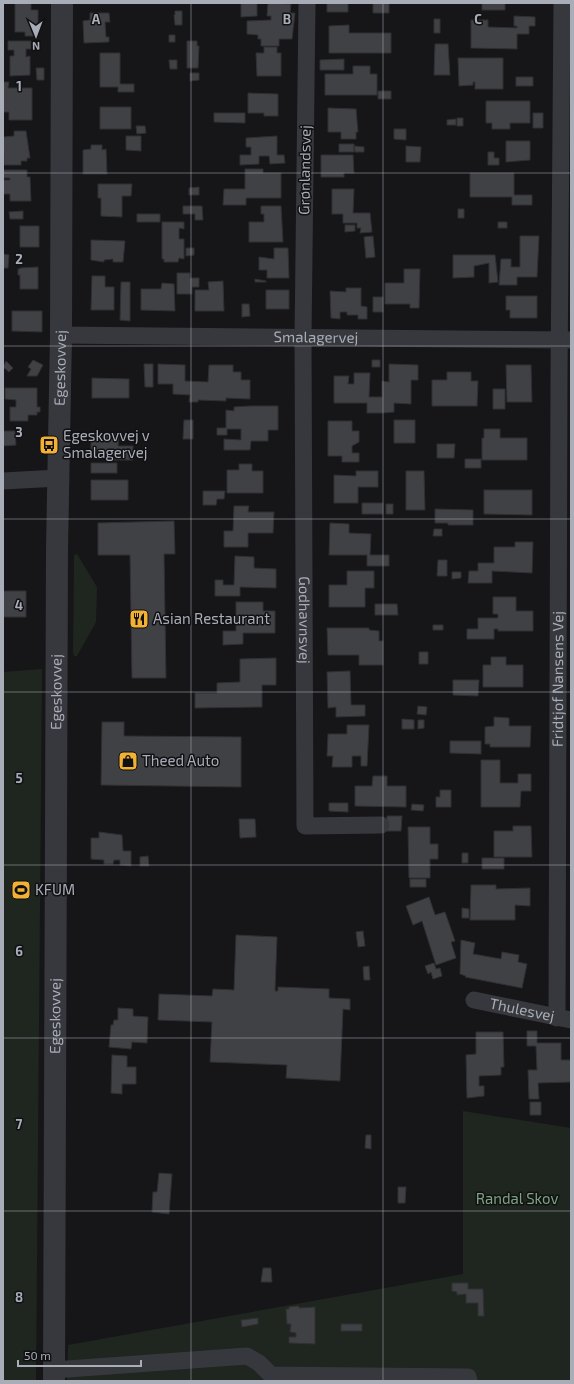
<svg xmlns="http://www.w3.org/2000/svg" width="574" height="1384" viewBox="0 0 574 1384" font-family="'Exo 2',sans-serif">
<rect width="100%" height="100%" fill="#161618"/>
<path fill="#1e261f" d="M77,554L97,587L96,622L77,656H74L73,652L74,555Z
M42,669L36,1381H3V672Z
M463,1111L571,1128V1381H67L68,1345L463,1274Z"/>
<path fill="#404145" stroke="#303034" d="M15,3H31V10H38V32H35V36H25V32H15Z
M241,3H257V16L241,17Z
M268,3L291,4L290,13H295L292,39H279V46H261V39H258V35L247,34V21L271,20V16H267Z
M327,3H348V12H327Z
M373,3H389V13H373Z
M482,3H505V10H482Z
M175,11H182V25H175L174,15H175Z
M90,13H109L110,22H105L106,37H109V42L84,43L83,21L90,20Z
M514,16L535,17V26H529V34H517V49L471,48V20H488V27L517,28V26H514Z
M434,19H440V33H434Z
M349,25V33H391V53H329V26Z
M169,35H175V42H169Z
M8,41H31V49H26V57L30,56V75L10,76V56H14V50H8Z
M187,41H197V46H199L198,68H187Z
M435,44H448L450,75H434Z
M264,47H277V53H281V76H257L256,53H264Z
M100,53H120V84H134V92H118V87H100Z
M458,58H503V89H475V82H473V85L459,86Z
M344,59V70H320V60Z
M169,60H177V69H170Z
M353,66H370V74H377V95H325V74H353Z
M36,68H44V80H37Z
M190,73H199V80L190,81Z
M516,77H533V86H516Z
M3,82H9L8,88H32V120H9V112H3Z
M378,91H391V99H378Z
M248,93L278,94V116H264V113H248Z
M486,101H530V123H510V129H492V123H486Z
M100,107H131V129H100Z
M328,108L356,109L358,132H356V139H341V132H328Z
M214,113H245V123L214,122Z
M533,113H543V128H533Z
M457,118H463V126H457Z
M456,119V125H447V120Z
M136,126H145L146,133L137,134Z
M394,129H406V140L394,139Z
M14,131H26L30,158H27V161H21V165H4L3,137L14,136Z
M126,136H141V151L126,150Z
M277,136V155H284L285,163L270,164L269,156H259V164L240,165V155H251V147H246V138Z
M506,141H530V160L506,162Z
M339,144H354V152H339Z
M91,145H102V150L106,149L107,174H83V150L91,149Z
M354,146L364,147V152H355Z
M406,146L421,147L420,162H406Z
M488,152H494V158H499V165H488Z
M321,155H353L354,173H344V177H321Z
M245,169H263V173H281V198H246V205H223L224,189H245Z
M3,170H27V177H30L31,201H10V194H3V180H10V178H3Z
M470,173H514V195H532V205H512V197H470Z
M98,184H132L131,196H122V217L101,216V198H98Z
M199,187V195H189V188Z
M332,189H354L353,213H370L372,232L360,233L361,228H357V223H343V214H332Z
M183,206H202L203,220H195V214H183Z
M261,206H281L283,242H249V222H264V214H261Z
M458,209H464V218H458Z
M23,211V219H10L9,212Z
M137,214H160V222H137Z
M162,222H184V229L179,228V239H184V259L179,258L178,262H164V259H162Z
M498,222H507V228H498Z
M345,225H355V231L345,232Z
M20,226H39V247H20Z
M373,236L375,257L366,258L364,237Z
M520,236H539L537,277H517V285H499L501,259H511V267H520Z
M91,240L125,241L123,262H113V259L104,260V262L91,260Z
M186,248H194V255L186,256Z
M274,248H288L289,278H267V270H259V257L274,259Z
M3,254L9,255L8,268H3Z
M453,255H495L498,282L489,283V263L474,266V277L453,278Z
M38,267V289H20V275H18V269H20V268Z
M404,269H420L419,308H410V304H385V283H404Z
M177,273H190V278H199V287H192V294H177Z
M92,276H105V287H114V310H91Z
M255,279L266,281V282H255Z
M223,281L224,311H195V290H209L208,282Z
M121,282H130V321L120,320Z
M162,283L174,284L175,311L141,310V289H161Z
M346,288H361V306L367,307V319H358V315H347V312H340V319L331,318L330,291L346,292Z
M266,290H289V309H266Z
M506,296H537V318H510V310H506Z
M373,297H383V312H373Z
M242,304H249L250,316L242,317Z
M12,311H42V332L12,331Z
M33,360L43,365L37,376H27L31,369L28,367Z
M372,360H380V367H372Z
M6,361L13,368L9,372L3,367Z
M144,364H153V387H145Z
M158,364L185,365V381L208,382L209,365H233V372H241V380H250V399L226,398V401L198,400V402H189L190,395L173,394V384H158Z
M389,364L418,365V380H411V404L394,403V412L382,413H367V403H334V376H349L348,384H354V373H370L369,397H382V381L389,382Z
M506,365H531L532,402H507Z
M447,372H471V381H478L477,406H432V380H447Z
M92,378L129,379V398H92Z
M5,388H37V407H40V412H37V415H28V421H10V407H16V400L5,399Z
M493,389H505V409H493Z
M250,406H278V430H268V441H251L250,450H224V439L241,440V429H227V435H217V428H226V410L234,411V407Z
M184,420H193V439H183Z
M394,420H415V443H394Z
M328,421H352V431H359V442L352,446V453H359V462H342V456H328Z
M484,429H500V438H527V460H482V438H484Z
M3,431H15L16,445L3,446Z
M91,433L119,434L118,446H133V460H107V453H91Z
M437,444H455L454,458H437Z
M465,459H481V468H465Z
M91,463H117V473H91Z
M239,464H252V471H263V493H227V470H239Z
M356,471H378V487H358V503H334V475L356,476Z
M406,471H424L425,510H406Z
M91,480H128V500H91Z
M484,490H532V515L484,514Z
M203,491H225L224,499H217L216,505H203Z
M362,503H383V514H362Z
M386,504H393V514H386Z
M234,506H249L248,512H274L273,533H248V547H224V531H233Z
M435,509L473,510V525H448V523H435Z
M174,521L175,554H164L166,678H132L130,555H98V523Z
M330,523L349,524V533L371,534L370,555H389V566H367V555H329Z
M434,529H442V536H433Z
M515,542H533L532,573L492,571V583H468L469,571H478V563H494V547H515Z
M235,556L254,557V568L276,569V588L240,587V596H215V580H223V585H234Z
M438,560H447V576H437Z
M347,571H374V588H365V607H329V585H347Z
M452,572H461V578L452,579Z
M3,591H26V617H3Z
M493,597H516V611H533V631H498V629H494V639H467V629H478V618H498V614H493Z
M236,602H263V611H275V633H243V644L223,645V631H236Z
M375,604H397L398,615H375Z
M433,625H443V630H433Z
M327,628H369V630L379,631V641H383V665H359V655H328Z
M419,652H428V664H419Z
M491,657H506V665H523V687H483V665H491Z
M276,658V685H262V707L195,708V693H217V683L240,682V659Z
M350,671L351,705H365V716L336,717V707L328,708L327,672Z
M453,680H479L478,696L453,695Z
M418,706L427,707L426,715L417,714Z
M494,717L509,718V726H531L530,747H490V744H485V727L494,726Z
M402,719L414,720V729H402Z
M418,720H424V728L418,729Z
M102,722H124V736L241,737V787L101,785Z
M347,725H369L367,766H361V756H352V767H332L333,756H327L328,734H347Z
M450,741H481V754L450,753Z
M481,760H500V783H518V774H531V791H521L520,807H481Z
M373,776H387V786H406V807L355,806V786H372Z
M440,790H451V807H436V797H440Z
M329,803H348V812L329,811Z
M412,804L424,805L423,811L411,810Z
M387,816H402L401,831H386Z
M239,819H255L256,837L240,838Z
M513,826H531L532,857H494V831H513Z
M408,827H430V844H438V859H430V878H409Z
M99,832L122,835L123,851H131V866L120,865V860H114L113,864H104V860L91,859V838H99Z
M462,853H468V863H462Z
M148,856L149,866H140V857Z
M482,858H504V869H482Z
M410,879H426V887H410Z
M471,885H496V889L530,888V906L515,905V920H470Z
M429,897L435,915L445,912L455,941L451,942L456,958L436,965L422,921L413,925L406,906Z
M462,908L469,909V918H462Z
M363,931L365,946L358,947L356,932Z
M236,935L277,937L275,991H278V987L329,989V998L350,999V1010L343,1009L340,1081L286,1078L287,1065L210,1062L212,1022L158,1020L159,994L212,996L213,989L234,990Z
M461,940L475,943L473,954L501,959L502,952L519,955L518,962L527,964L522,988L465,977L466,976L460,974Z
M434,963L436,969L440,968L442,976L433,979L431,972L428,974L425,966Z
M369,966L370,980H364L363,967Z
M118,1008L133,1009V1016L148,1017L147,1043L132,1042L131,1049L109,1047L111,1025H113L114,1020H118Z
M527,1031H537V1043H561V1060H571V1082L538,1083L539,1099H529L528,1070H537L536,1046H527Z
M476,1032H503L504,1067H501V1075L479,1076V1086H484V1096L467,1098L466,1055L476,1054Z
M112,1055L127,1056V1067H136V1084H122V1094L111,1093Z
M530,1102H541V1115H530Z
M366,1135H371V1149L365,1148Z
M159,1173L172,1174L169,1214L152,1212L153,1192H157Z
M398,1187H406L405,1203H398Z
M263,1268H271L272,1282H261Z
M452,1283H468V1289H483L484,1316H478V1303H466V1294L457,1295V1292L452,1291Z
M299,1306V1308L315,1307V1344L289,1343V1337H296V1333L290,1332L291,1324H287L286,1309H289V1307Z
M258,1318V1324L242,1327L241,1320Z
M341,1324H362V1331H341Z"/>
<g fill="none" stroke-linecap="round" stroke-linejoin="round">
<g stroke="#37383d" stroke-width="17">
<path id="s1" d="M307,3L303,338L305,826L381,825"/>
<path id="s2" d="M61,335L571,340"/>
<path d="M3,481L58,478"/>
<path id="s3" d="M474,1000L571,1020"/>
<path id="s4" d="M557,1018L559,377L562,3"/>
<path d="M54,1370L247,1356L259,1363L271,1375L468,1377L469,1381"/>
</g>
<path stroke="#37383d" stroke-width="22" id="s5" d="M54,1381L57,549L61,335L62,3"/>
</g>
<path fill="none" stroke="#a8adb8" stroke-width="1" stroke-opacity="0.55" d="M191,3V1381M383,3V1381M3,173H571M3,346H571M3,519H571M3,692H571M3,865H571M3,1038H571M3,1211H571"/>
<defs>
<symbol id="bus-square" viewBox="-11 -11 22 22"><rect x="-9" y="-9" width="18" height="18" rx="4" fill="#f2b134" stroke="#111113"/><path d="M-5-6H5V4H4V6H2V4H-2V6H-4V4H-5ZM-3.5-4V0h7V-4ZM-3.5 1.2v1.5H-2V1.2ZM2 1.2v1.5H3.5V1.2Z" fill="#111"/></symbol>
<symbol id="restaurant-square" viewBox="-11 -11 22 22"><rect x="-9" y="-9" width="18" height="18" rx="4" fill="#f2b134" stroke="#111113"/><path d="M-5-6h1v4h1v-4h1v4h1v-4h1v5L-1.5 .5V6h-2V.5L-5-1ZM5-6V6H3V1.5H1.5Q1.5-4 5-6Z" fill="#111"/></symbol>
<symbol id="shop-square" viewBox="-11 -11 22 22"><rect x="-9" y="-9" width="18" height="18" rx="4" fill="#f2b134" stroke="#111113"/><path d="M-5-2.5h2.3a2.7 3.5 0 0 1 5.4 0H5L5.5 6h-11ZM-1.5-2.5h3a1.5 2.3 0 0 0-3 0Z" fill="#111"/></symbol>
<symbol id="stadium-square" viewBox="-11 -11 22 22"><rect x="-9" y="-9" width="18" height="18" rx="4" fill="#f2b134" stroke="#111113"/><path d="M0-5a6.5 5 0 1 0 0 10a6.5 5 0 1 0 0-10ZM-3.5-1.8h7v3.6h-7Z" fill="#111"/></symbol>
</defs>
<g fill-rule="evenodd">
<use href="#bus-square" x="38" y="434" width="22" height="22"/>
<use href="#restaurant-square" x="128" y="608" width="22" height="22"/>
<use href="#shop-square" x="117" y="750" width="22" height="22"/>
<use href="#stadium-square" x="10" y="879" width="22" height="22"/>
</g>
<g text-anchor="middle" stroke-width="3" stroke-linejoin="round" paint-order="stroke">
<g font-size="15" fill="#a8adb8" stroke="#111113">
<text transform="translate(305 170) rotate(-89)" y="5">Grønlandsvej</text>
<text dy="5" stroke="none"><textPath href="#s2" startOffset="255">Smalagervej</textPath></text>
<text dy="5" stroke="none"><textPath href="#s5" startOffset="1013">Egeskovvej</textPath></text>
<text dy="5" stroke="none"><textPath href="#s1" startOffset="617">Godhavnsvej</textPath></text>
<text dy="5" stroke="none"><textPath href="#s4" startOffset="339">Fridtjof Nansens Vej</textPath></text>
<text dy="5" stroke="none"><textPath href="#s5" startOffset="689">Egeskovvej</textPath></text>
<text dy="5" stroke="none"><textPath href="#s3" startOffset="49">Thulesvej</textPath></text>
<text dy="5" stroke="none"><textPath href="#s5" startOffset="365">Egeskovvej</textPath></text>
</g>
<g font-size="15" fill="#a8adb8" stroke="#111113" text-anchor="start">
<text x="63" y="441">Egeskovvej v<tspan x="63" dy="17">Smalagervej</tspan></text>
<text x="153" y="624">Asian Restaurant</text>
<text x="142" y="766">Theed Auto</text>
<text x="35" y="895">KFUM</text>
</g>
<g font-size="15" fill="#7fa381" stroke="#111113">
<text x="517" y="1204">Randal Skov</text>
</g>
</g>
<g font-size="13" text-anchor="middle" font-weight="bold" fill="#a8adb8" stroke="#111113" stroke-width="3" stroke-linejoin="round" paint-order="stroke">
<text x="96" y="24">A</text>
<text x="287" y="24">B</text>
<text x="478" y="24">C</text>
<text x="19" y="91">1</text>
<text x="19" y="264">2</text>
<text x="19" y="437">3</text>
<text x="19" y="610">4</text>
<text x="19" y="783">5</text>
<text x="19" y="956">6</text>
<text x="19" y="1129">7</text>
<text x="19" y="1302">8</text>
</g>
<rect width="574" height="1384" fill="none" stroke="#a8adb8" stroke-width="8"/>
<g transform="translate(36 36) rotate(179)" stroke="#111113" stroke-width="3" paint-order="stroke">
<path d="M0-3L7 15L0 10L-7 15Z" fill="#a8adb8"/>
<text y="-6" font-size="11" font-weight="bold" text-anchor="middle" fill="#a8adb8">N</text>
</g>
<path d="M18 1360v6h123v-6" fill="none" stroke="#a8adb8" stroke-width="2"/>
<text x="24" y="1360" font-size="12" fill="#a8adb8" stroke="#111113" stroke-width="3" paint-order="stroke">50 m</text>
</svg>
